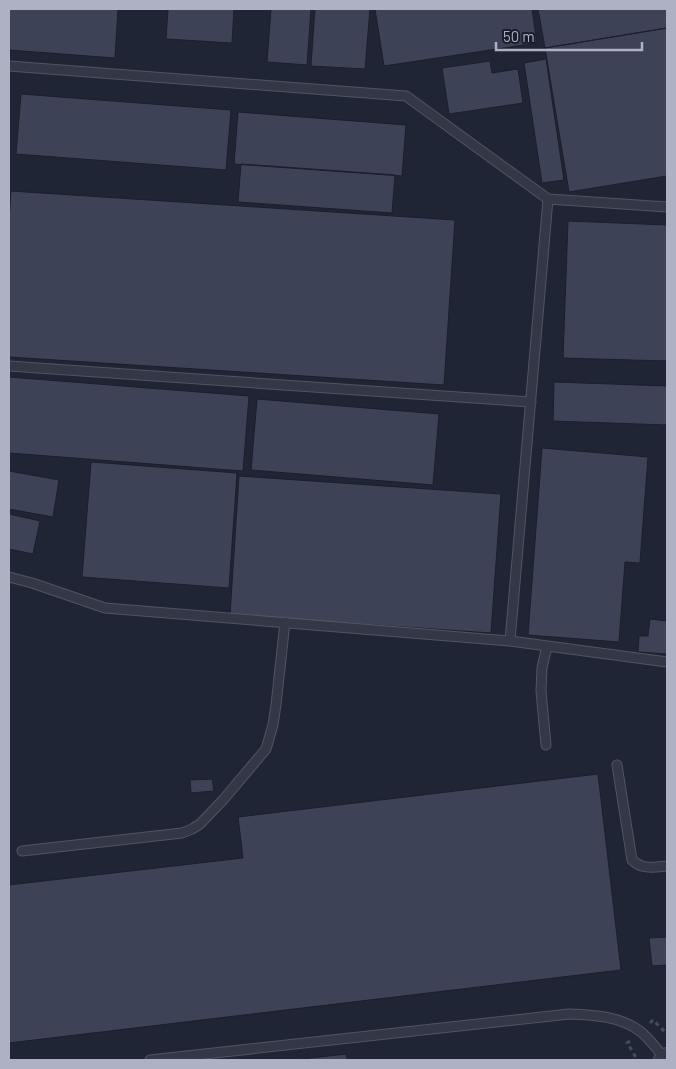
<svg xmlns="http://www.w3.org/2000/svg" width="676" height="1069" viewBox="0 0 676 1069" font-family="Barlow,sans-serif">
<rect width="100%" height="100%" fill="#202535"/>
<path fill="#3d4256" stroke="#1b1e2c" d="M9,9H118L115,58L9,50Z
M168,9H234L232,43L166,39Z
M271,9H311L307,65L267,62Z
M315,9H370L365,69L311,66Z
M375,9H532L537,43L384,66Z
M538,9H667V28L545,48Z
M667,28V176L569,192L545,48Z
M546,59L564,180L542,183L524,63Z
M490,61L492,73L518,69L523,103L449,114L442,68Z
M21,94L231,110L226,170L16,154Z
M238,112L406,125L402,176L234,164Z
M241,164L395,175L392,213L238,202Z
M11,191L455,220L444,385L9,357V220Z
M568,221L667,225V361L563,358Z
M9,377L249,396L243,471L9,453Z
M554,382L667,386V425L553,421Z
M257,399L439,414L433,485L251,470Z
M542,448L648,457L640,563L625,562L619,642L528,635Z
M91,462L237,473L229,588L82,577Z
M9,471L59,480L53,517L9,509Z
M239,476L501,494L491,633L230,615Z
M9,514L40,521L33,554L9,549Z
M650,619L667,621V654L638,652L639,636H648Z
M598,774L621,970L9,1043V885L243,858L238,817Z
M212,779L214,791L191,793L190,780Z
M667,937V965L652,966L649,938Z
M346,1054L347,1060H293Z"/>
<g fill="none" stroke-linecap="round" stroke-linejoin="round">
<defs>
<path id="lane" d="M9,66L406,96L548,199L667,207
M9,366L531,402
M9,577L32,583L105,608L510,641L667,662
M510,641L548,199
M546,745L541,691L542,668L547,646
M617,765L632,860C642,870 655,867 667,866
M22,851L182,833L192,829L200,824L223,800L266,749L273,725L276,705L285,622
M150,1060L569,1014C593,1015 621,1016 641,1032C650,1039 657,1050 665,1058"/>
<path id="street" d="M663,1060L667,1057"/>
</defs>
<use href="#lane" stroke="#515464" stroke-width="11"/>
<use href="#street" stroke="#515464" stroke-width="20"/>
<path stroke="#424f56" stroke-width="3" stroke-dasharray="4 4" stroke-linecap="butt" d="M650,1023L653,1020L667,1034
M630,1041L627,1043L633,1052L637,1060"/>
<use href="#lane" stroke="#343746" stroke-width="9"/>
<use href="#street" stroke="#343746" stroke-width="18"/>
</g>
<rect width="676" height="1069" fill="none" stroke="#aeb1c3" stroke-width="20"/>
<path d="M496 42v8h146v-8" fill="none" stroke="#aeb1c3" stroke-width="2.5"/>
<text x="503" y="42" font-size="15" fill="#aeb1c3" stroke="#191c2a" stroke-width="4" paint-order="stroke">50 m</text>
</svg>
